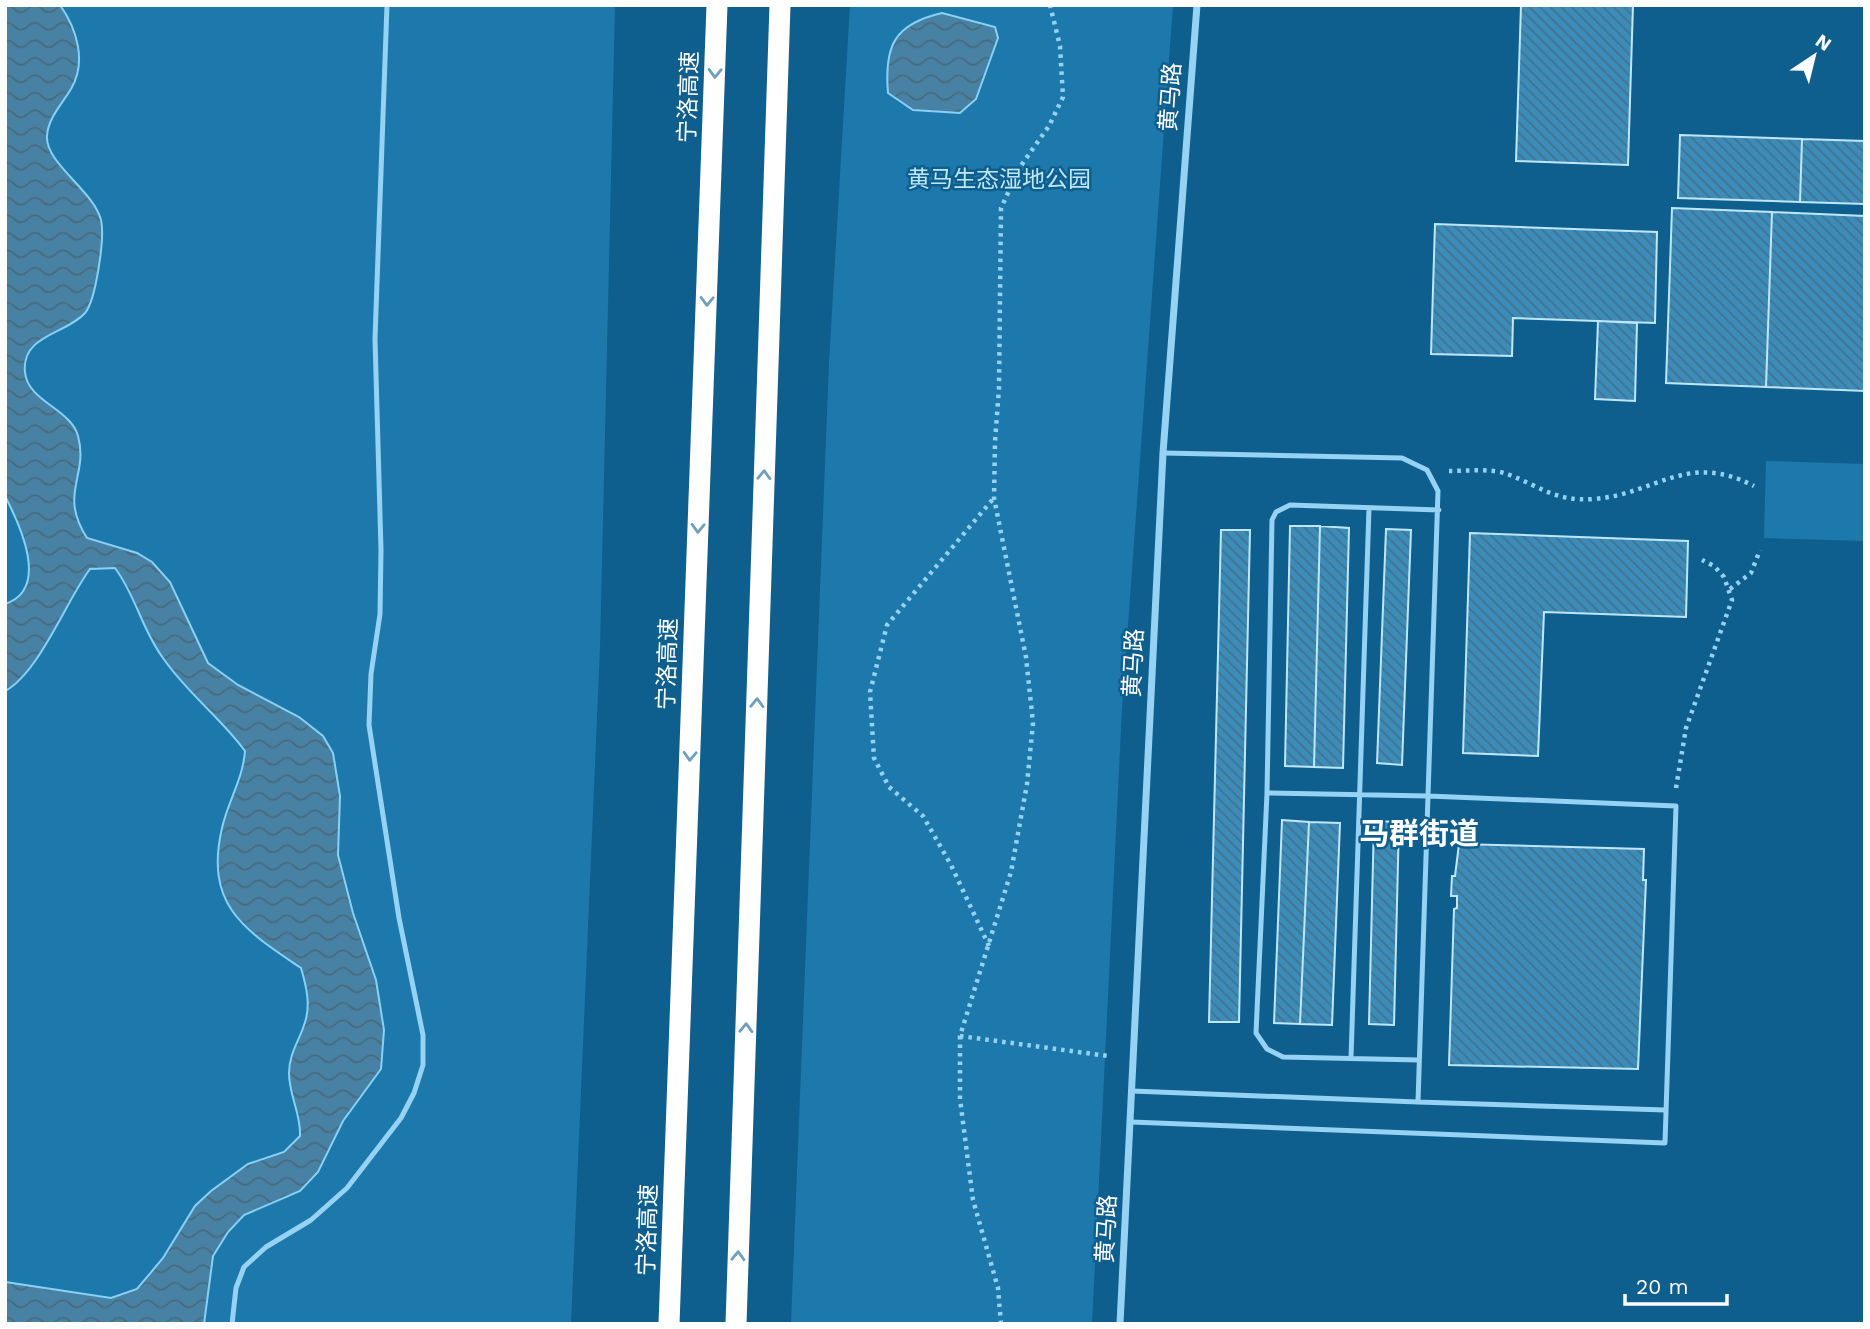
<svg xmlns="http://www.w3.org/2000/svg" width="1870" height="1329" viewBox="0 0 1870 1329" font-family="'Work Sans','Noto Sans SC',sans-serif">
<defs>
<pattern id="water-waves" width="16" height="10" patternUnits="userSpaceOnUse" patternTransform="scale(1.75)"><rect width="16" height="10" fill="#4782a4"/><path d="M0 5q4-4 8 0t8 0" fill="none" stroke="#496a7c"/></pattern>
<pattern id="building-back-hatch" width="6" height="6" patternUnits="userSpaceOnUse" patternTransform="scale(1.75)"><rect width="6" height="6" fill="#3c8cb9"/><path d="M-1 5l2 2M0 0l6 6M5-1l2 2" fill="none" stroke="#42728d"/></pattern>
</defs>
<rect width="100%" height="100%" fill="#0f5f8e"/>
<path fill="#1d79ac" d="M5,5H615L600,647L571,1324H5Z
M850,5H1173L1122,708L1092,1324H791L829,363Z
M1766,461L1865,464V541L1764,538Z"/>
<path fill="url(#water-waves)" stroke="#87d1f7" stroke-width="2" d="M5,5H60C77,29 87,62 71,89C62,104 48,118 47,136C45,163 94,191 101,220C105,237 96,300 85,313C67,334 21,335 25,372C27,401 71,409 78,436C89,476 58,493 87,538L137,553L152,562L170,582L208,663L238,685L299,717L323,736L333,753L340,796L338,855L353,913L376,980L384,1030L381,1069L343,1121L318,1172L300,1191L244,1215L228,1232L213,1256L204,1324H5V1282L111,1298L137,1289L163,1258L195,1206L211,1191L248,1164L284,1152L300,1136C301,1113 289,1096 289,1073C289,1053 300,1040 305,1022C311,1005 306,985 301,968C245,930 204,906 222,828C228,801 243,779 245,751C221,718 186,692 163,658C142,630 136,596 115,568L90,569C66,601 39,673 5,691V604C51,589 19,523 5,496Z
M942,13L995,27L998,38L976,99L960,113L913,110L888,93C884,46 894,24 942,13Z"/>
<path fill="url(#building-back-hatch)" stroke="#bee7fe" stroke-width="2" d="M1521,5H1633L1628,165L1516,161Z
M1680,135L1802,139L1800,202L1678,198Z
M1802,139L1865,141V204L1800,202Z
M1672,208L1772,212L1766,387L1666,383Z
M1772,212L1865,216V391L1766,387Z
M1435,224L1657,232L1655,323L1513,318L1512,356L1431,354Z
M1598,321L1637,323L1635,401L1595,399Z
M1290,526H1320L1314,767L1285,766Z
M1320,526L1349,528L1343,768L1314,767Z
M1386,529L1411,530L1402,765L1377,763Z
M1221,530H1250L1239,1022H1209Z
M1470,533L1688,541L1686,617L1544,612L1538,756L1463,753Z
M1282,820L1309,822L1300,1024L1274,1023Z
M1374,821L1399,822L1394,1025L1369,1024Z
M1309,822L1340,823L1332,1025L1300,1024Z
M1459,844L1644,849L1643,880H1646L1638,1069L1449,1065L1454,909L1457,908V896H1451L1452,876H1455Z"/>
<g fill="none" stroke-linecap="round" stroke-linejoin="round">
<path stroke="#96d2f3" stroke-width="4.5" stroke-dasharray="3.5 5" stroke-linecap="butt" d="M1449,471C1466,471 1491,468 1507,474C1540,486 1555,502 1594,499C1657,494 1686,451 1754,486
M1730,589L1751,573L1760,550
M1676,788L1686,728L1732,600L1724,577L1714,566L1702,560
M989,946L951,865L923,816L889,787L874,758L870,692L887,625L993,499
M960,1036L1108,1056
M1001,1324L998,1288L973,1200L960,1099V1036L1011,872L1027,784L1033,723L1026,657L994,498L995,442L999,388L1001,208L1020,167L1049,126L1063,97L1060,46L1050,5"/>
<path stroke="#96d2f3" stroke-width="5" d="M1163,453L1402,458L1427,470L1438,491L1428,796L1267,793
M1351,1058L1369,508
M1419,1060L1283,1057L1267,1049L1256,1033L1267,793L1272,520L1276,512L1290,505L1439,510
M1418,1102L1665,1110
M1131,1122L1665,1143L1676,806L1428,796L1418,1102L1132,1091
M232,1324L236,1288L244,1267L266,1247L311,1220L347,1188L401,1118L414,1093L423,1065V1035L399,918L369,725L371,674L380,614L381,550L375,339L387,5"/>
<path stroke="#96d2f3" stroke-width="7" d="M1120,1324L1163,453L1197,5"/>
<path stroke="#fff" stroke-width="21" d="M669,1324L717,5
M736,1324L780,5"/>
</g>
<defs><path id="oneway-chevron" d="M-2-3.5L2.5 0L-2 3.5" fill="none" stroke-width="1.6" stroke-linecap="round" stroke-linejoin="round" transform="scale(1.75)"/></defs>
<g stroke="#6f9fbb">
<use href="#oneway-chevron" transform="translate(715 73) rotate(92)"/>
<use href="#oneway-chevron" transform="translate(707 301) rotate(92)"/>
<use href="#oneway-chevron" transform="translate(764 475) rotate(-88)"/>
<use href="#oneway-chevron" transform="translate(698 528) rotate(92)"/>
<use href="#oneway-chevron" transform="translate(757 703) rotate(-88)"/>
<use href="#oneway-chevron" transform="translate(690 756) rotate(92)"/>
<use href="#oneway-chevron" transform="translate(746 1028) rotate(-88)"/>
<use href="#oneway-chevron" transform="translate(738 1256) rotate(-88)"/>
</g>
<g text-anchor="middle" stroke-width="5" stroke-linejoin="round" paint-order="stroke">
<g font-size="23" fill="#fff" stroke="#0f5f8e">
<text transform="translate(688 97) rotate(-88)" y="8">宁洛高速</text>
<text transform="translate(1170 97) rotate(-86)" y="8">黄马路</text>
<text transform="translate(1133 663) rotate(-87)" y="8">黄马路</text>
<text transform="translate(667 664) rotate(-88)" y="8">宁洛高速</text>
<text transform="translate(1106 1229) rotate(-87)" y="8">黄马路</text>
<text transform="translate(647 1230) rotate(-88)" y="8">宁洛高速</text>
</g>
<g font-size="23" fill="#bee7fe" stroke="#0f5f8e">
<text x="999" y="187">黄马生态湿地公园</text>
</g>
<g font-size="30" font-weight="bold" fill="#fff" stroke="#0f5f8e">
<text x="1419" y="844">马群街道</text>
</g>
</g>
<rect width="1870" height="1329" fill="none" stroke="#ffffff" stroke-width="14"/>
<g transform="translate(1814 56) rotate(35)" stroke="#0f5f8e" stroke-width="5" paint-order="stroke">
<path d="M0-5L12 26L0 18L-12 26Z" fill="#ffffff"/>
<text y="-10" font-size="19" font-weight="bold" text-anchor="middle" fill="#ffffff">N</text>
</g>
<path d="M1625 1294v10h102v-10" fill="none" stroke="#ffffff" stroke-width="3.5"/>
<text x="1636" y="1294" font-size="21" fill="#ffffff" stroke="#0f5f8e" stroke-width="5" paint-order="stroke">20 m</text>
</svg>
